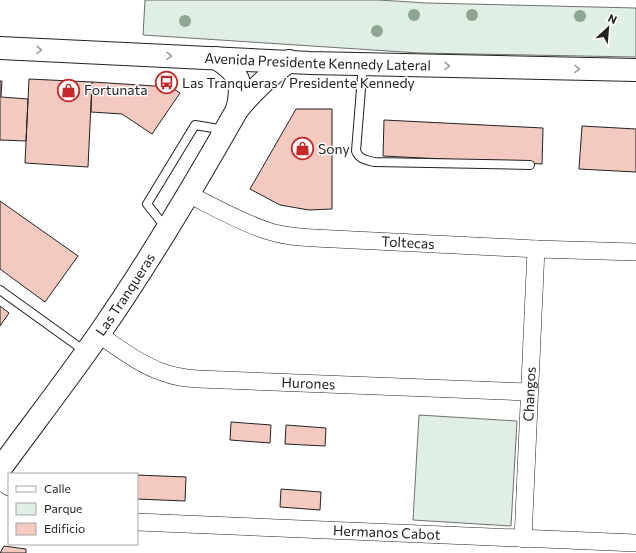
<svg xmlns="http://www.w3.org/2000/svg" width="636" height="553" viewBox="0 0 636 553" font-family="Commissioner,sans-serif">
<rect width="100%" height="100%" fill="#fff"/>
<path fill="#e0efe3" stroke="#6f6f6f" d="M145,0H379L427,3L636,8V57L419,53L143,35Z
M419,415L517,421L511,526L413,520Z"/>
<path fill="#f3c9c0" stroke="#222" d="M29,79L92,82L88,167L25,163Z
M0,81H2L1,97L28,99L26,141L0,140Z
M92,82L171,87L180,93L152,134L122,114L91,112Z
M296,109H332V209L309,210L280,205L250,189Z
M384,120L543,128L542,164L383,156Z
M582,126L636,129V172L579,169Z
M0,201L78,256L45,302L0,269Z
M0,306L9,313L0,326Z
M231,422L271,425L270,443L230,440Z
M286,425L326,428L325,446L285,444Z
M137,475L186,477L185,501L137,499Z
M281,489L321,492L320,510L280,507Z
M4,546L26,549V553H0Z"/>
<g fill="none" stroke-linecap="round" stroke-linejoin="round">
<defs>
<path id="lane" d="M363,64L356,151C359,159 366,160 374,162L530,165
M166,228L147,204L195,125L225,130
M0,290L86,352"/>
<g id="street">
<path id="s1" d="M188,194C214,207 240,222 268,231C283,236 298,237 314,238L536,249L636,252"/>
<path id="s2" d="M98,334C119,348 139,364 162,372C174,377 186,378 198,379L529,392"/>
<path d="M0,481L9,487"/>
<path id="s3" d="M137,522L636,543"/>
<path id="s4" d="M523,539L536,249"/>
</g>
<g id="secondary">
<path d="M216,58C239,72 244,83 237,110"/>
<path id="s5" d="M0,469C33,424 67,380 99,334C149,262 194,186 237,110C254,89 268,77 289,61"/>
</g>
<g id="primary">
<path id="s6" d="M0,48L310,63L636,70"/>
</g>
</defs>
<use href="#lane" stroke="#222" stroke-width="10"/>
<use href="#street" stroke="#222" stroke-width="18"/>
<use href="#secondary" stroke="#222" stroke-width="24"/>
<use href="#primary" stroke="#222" stroke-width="24"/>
<use href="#lane" stroke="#fff" stroke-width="8"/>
<use href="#street" stroke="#fff" stroke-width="17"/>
<use href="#secondary" stroke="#fff" stroke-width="22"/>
<use href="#primary" stroke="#fff" stroke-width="22"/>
</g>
<g fill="#8da692">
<circle cx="414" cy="15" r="6"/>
<circle cx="472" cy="15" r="6"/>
<circle cx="580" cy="16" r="6"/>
<circle cx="185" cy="21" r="6"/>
<circle cx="377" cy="31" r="6"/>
</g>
<defs><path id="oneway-chevron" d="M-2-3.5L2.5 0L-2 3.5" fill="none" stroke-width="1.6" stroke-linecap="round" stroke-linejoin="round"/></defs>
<g stroke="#9c9c9c">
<use href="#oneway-chevron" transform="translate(39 50) rotate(3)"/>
<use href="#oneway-chevron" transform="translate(169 56) rotate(3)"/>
<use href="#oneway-chevron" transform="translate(447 66) rotate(1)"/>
<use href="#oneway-chevron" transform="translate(577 69) rotate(1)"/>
</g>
<defs>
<symbol id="bus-ring" viewBox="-11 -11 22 22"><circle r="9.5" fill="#fff" stroke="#c62828" stroke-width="1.5"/><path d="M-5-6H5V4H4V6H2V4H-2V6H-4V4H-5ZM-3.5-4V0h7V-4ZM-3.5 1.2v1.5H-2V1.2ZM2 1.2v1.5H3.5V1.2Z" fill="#c62828"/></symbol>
<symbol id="shop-ring" viewBox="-11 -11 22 22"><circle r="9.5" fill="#fff" stroke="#c62828" stroke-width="1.5"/><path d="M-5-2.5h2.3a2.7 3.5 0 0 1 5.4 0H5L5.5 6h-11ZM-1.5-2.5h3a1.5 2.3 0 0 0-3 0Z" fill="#c62828"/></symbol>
</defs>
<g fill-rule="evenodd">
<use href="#bus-ring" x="154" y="70" width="25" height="25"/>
<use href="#shop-ring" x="56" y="78" width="25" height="25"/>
<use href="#shop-ring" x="290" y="136" width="25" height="25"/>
</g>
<g text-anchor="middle" stroke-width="3" stroke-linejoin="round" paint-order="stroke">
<g font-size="14" fill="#222" stroke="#fff">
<text dy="5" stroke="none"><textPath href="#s6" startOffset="318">Avenida Presidente Kennedy Lateral</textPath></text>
<text dy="5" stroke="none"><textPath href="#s1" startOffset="229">Toltecas</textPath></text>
<text dy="5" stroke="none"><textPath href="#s5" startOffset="215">Las Tranqueras</textPath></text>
<text dy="5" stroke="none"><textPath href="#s2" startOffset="222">Hurones</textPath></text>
<text dy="5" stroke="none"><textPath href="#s4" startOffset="145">Changos</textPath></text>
<text dy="5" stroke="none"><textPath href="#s3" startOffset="250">Hermanos Cabot</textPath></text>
</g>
<g font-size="14" fill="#222" stroke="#fff" text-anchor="start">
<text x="182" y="88">Las Tranqueras / Presidente Kennedy</text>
<text x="84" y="95">Fortunata</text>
<text x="318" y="154">Sony</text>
</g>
</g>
<rect x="8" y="473" width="130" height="72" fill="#ffffff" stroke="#a7a7a7"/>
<rect x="16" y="486" width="20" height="6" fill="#ffffff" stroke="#a7a7a7"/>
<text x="44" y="493" font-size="12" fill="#222222">Calle</text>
<rect x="16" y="503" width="20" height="12" fill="#e0efe3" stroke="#a7a7a7"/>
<text x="44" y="513" font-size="12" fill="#222222">Parque</text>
<rect x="16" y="523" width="20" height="12" fill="#f3c9c0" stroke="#a7a7a7"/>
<text x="44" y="533" font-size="12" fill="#222222">Edificio</text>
<g transform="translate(608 28) rotate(26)" stroke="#ffffff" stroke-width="3" paint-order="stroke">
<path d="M0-3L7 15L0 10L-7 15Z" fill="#222222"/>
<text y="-6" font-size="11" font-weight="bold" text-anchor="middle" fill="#222222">N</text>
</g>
</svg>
